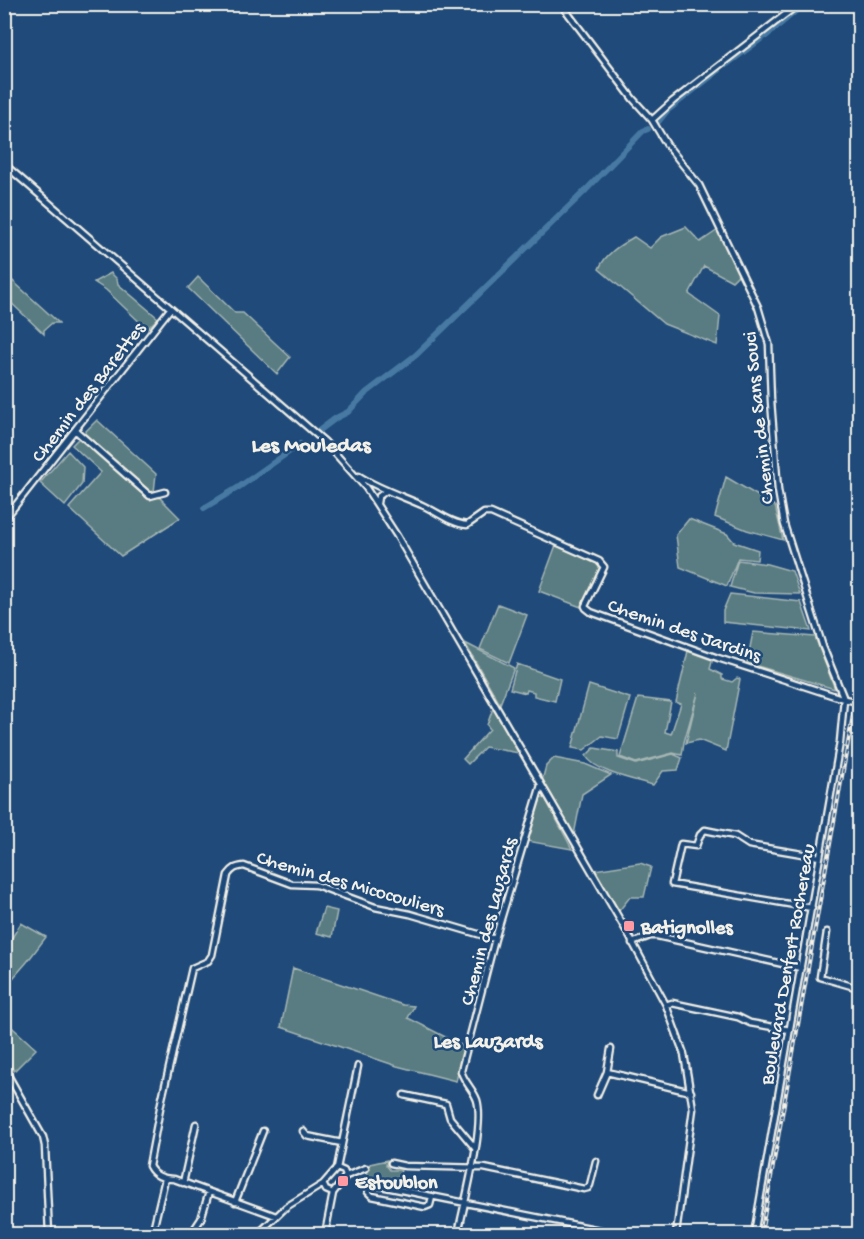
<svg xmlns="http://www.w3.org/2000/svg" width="864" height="1239" viewBox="0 0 864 1239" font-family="'Gochi Hand',sans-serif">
<rect width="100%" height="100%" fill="#1f4a7a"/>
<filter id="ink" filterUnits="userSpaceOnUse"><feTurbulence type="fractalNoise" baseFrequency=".0167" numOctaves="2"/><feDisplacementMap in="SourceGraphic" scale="12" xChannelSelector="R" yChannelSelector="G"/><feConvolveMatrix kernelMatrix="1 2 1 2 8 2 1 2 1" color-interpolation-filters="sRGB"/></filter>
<g filter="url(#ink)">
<path fill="#587b81" stroke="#a6b6b4" stroke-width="1.5" d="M686,227L700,242L718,230L739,274L732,281L704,266L689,294L720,316L717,345L664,324L599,269C605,254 620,245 634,237L650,248L661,237Z
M111,273L117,279L118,284L158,318L147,329L106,290L94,282Z
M4,274H5L59,323H52L44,330V334L5,297Z
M198,277L235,313H243L290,357L277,374L188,288Z
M97,420L156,474L154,492L180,518L121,556L69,508L101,472L72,445Z
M68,451L83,467L82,484L65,506L40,483Z
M726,477L775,506L783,540L747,530L715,517Z
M689,519L727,534L734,542L758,550L757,560L738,558L727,586L680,567L676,535Z
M556,545L599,564L601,570L581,607L539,591Z
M738,560L767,564L792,571L800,594L754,593L730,587Z
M730,594L801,602L811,631L723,622V611Z
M498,604L527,615L509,663L480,649Z
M753,632L815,637L835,689L747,663Z
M465,643L514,668L500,704Z
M688,651L713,658L710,669L722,675V679L732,682L737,678L740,679L726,751L699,740L686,743L698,693L684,742L682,755L673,753L636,763L620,757L638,698L671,702L665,732L671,734L681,704L676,702Z
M517,664L560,679L555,701L534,696V692L527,690L526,693L510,689Z
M589,685L630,698L618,739L602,736L584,750L572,748Z
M493,708L519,753L485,747L468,764L463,759L490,729L487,725Z
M594,748L618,752V758L636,764L673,754L682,758L678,770L663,771L653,785C636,780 595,772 586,756Z
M554,758L585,764L611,775L582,794L574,835L542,781L546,766Z
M541,798H545L572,849L527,841Z
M640,863L651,867L644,897H630L619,911L594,870Z
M324,908L337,911L332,937L316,933Z
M21,923L46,937L27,962L7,985L5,984V949Z
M293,968L403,1005L414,1006L408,1018L465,1047L456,1081L397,1066L281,1027Z
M4,1020L36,1049L14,1071L5,1055Z
M387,1160L386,1165L390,1170H401L397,1185L366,1178L370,1164Z"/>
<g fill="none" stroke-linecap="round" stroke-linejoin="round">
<path stroke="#4679a3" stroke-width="6" d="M766,36L804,4
M727,64L762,38
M659,121L667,111L718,71
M320,430L336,418L348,412L366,393L416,355L586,190L643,131L648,129
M204,508L239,487L300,444"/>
<defs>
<path id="street" d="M561,4L633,99L652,120L667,145L699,185L758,307L769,344L771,401L778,490L784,524L823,647L844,699L840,742L754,1234
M652,120L673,101L799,4
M4,164L325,442L366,488L397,536L627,932L666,1005L684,1054L693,1109L676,1234
M75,430L150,496L165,492
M359,476C379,489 402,496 424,506C437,512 452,524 467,525L484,513H491L599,561L604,567L585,606L586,608L591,612L718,658L844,699L860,702
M377,503L378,497L386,491
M4,520L170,309
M812,908L672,884L681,844L696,846L700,835L705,830L735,836L749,845L820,857
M827,932L820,977L855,987L860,995
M632,943L650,936H657L801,968
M666,1005L672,1003L738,1017L750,1023L790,1030
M611,1049L607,1072L691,1092
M4,1068L43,1137L45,1146L49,1234
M404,1095L446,1104L450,1118L475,1148
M597,1095L607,1072
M303,1131L307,1136L342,1143
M391,1163L405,1166L484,1168L584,1189L588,1188L590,1185L596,1161
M337,1168L358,1066
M337,1168L344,1171L346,1176L333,1193L326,1190L323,1184Z
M346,1176L366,1168
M183,1183L196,1124
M432,1197L430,1205L425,1207L372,1196L368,1192L371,1184L610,1232L612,1234
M235,1202L263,1131
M276,1216L174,1179C164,1179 154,1176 149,1166L161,1103L192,968L208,961L212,955L228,875C233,868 236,867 244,866L292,884L316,885L375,907L410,914L495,939
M193,1231L201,1219L209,1192
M152,1234L165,1179
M258,1234L286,1207L323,1184
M325,1234L333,1193
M458,1234C464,1203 485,1127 477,1100C473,1089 464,1082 461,1071L495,939L541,785"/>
</defs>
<use href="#street" stroke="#f4f1e8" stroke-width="9"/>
<use href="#street" stroke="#1f4a7a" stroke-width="4.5"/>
<defs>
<path id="rail" d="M761,1234L860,675"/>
</defs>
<use href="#rail" stroke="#f4f1e8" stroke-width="4"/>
<use href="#rail" stroke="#1f4a7a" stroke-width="1.5" stroke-dasharray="4.5" stroke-linecap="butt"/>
</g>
</g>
<g fill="#ff9aa2" stroke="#1f4a7a" stroke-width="2">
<rect x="623" y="920" width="12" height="12" rx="3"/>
<rect x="337" y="1175" width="12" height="12" rx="3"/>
</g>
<g text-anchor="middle" stroke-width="5" stroke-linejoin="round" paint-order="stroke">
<g font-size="20" fill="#f4f1e8" stroke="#1f4a7a">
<text transform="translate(87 391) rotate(-52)" y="7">Chemin des Barettes</text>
<text transform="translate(757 418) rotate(-96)" y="7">Chemin de Sans Souci</text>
<text transform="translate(685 629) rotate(19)" y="7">Chemin des Jardins</text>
<text transform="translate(351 882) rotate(16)" y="7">Chemin des Micocouliers</text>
<text transform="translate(487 921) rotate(-75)" y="7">Chemin des Lauzards</text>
<text transform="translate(786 964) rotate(-80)" y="7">Boulevard Denfert Rochereau</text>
</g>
<g font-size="20" font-weight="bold" fill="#f4f1e8" stroke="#1f4a7a" text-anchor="start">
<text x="641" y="933">Batignolles</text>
<text x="355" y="1188">Estoublon</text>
</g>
<g font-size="21" font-weight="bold" fill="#f4f1e8" stroke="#1f4a7a">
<text x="488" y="1047">Les Lauzards</text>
</g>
<g font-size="22" font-weight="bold" fill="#f4f1e8" stroke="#1f4a7a">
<text x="311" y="451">Les Mouledas</text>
</g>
</g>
<rect width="864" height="1239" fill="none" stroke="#1f4a7a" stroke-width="24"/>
<rect x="12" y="12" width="840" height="1215" fill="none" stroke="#f4f1e8" stroke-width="2" filter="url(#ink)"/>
</svg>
